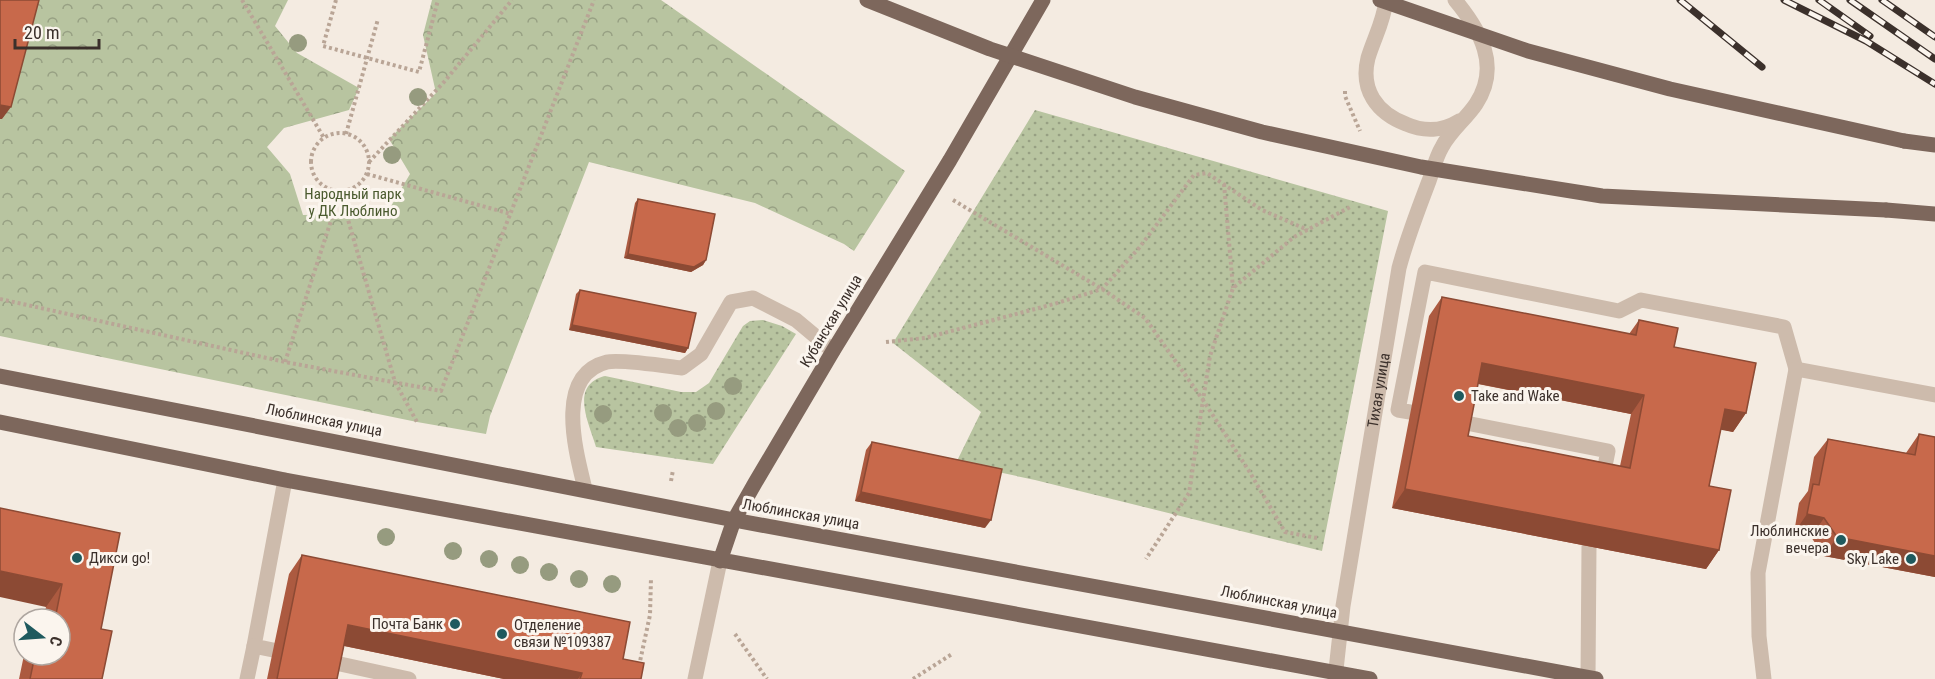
<svg xmlns="http://www.w3.org/2000/svg" width="1935" height="679" viewBox="0 0 1935 679" font-family="'Roboto Condensed',sans-serif">
<defs>
<pattern id="green-dots" width="8" height="8" patternUnits="userSpaceOnUse" patternTransform="scale(1.5)"><rect width="8" height="8" fill="#b8c4a0"/><path d="M2 2h.1M6 6h.1" fill="none" stroke="#97a083" stroke-width="1.8" stroke-linecap="round"/></pattern>
<pattern id="forest-crowns" width="20" height="18" patternUnits="userSpaceOnUse" patternTransform="scale(1.5)"><rect width="20" height="18" fill="#b8c4a0"/><path d="M2 6a3 3 0 1 1 6 0M12 15a3 3 0 1 1 6 0" fill="none" stroke="#97a083"/></pattern>
</defs>
<rect width="100%" height="100%" fill="#f4ebe1"/>
<path fill="url(#green-dots)" d="M1035,110L1388,211L1322,551L1035,480L956,463L981,412L893,343Z
M763,320L782,326L796,334L713,464L596,447C589,423 569,385 605,376L681,392H696L709,383L743,326L750,321Z"/>
<path fill="url(#forest-crowns)" d="M0,0H288L275,26L297,53L359,88L349,110L284,128L267,147L290,174L303,215L387,213L410,174L389,139L436,93L423,35L432,0H661L905,171L854,251L844,244L755,203L589,162L490,416L486,434L417,422L0,336V119H2Z"/>
<g fill="none" stroke-linecap="round" stroke-linejoin="round">
<path stroke="#b9a596" stroke-width="4" stroke-dasharray="3 3" stroke-linecap="butt" d="M242,0L324,138
M336,0L323,46L419,72L438,0
M1345,91V96L1360,131
M311 162a29 29 0 1 1 58 0a29 29 0 1 1-58 0Z
M346,134L378,19
M369,162L444,82L512,0
M367,174L511,214
M1224,184L1233,288
M340,192L395,382L417,422
M953,200L1102,289L1145,318L1203,400L1189,493L1146,559
M0,299L285,362L441,391L594,0
M886,342L925,338L1054,304L1102,289L1139,248L1194,175L1207,173L1262,210L1308,230
M285,362L340,193
M671,481L673,470
M1317,538L1285,532L1249,471L1203,400L1210,356L1233,288L1294,237L1352,206
M735,634L767,679
M639,666L650,615L651,578
M913,679L952,654"/>
<g stroke="#cdbbac" stroke-width="15">
<path d="M1386,0C1384,21 1374,38 1368,58C1360,90 1377,113 1406,124C1424,132 1443,131 1459,121"/>
<path d="M1410,412L1398,410L1425,272L1619,311L1641,300L1784,327L1796,369"/>
<path d="M1461,422L1608,451L1602,481"/>
<path d="M585,489C576,452 554,375 607,362C620,359 666,366 682,368L701,354L731,302L753,298L796,320L833,351"/>
<path d="M273,650L254,646L285,480"/>
<path d="M331,662L409,679"/>
<path d="M1588,678L1589,546"/>
<path d="M247,679L254,646"/>
<path d="M695,679L720,561"/>
<path id="s1" d="M1335,679L1343,606L1399,268C1407,238 1418,210 1429,181C1433,170 1436,157 1442,147C1450,131 1466,119 1476,104C1501,66 1480,30 1455,0"/>
<path d="M1764,679L1759,636L1758,573L1796,369L1935,395"/>
</g>
<path stroke="#7d675c" stroke-width="15" d="M1904,141L1935,145
M1886,210L1935,214
M0,376L734,520L1596,679
M0,422L285,480L1370,679
M720,561L734,520L755,483L833,351L950,160L1043,0"/>
<defs>
<path id="rail" d="M1680,0L1762,67
M1784,0L1866,41L1935,84
M1819,0L1870,36
M1850,0L1935,59
M1882,0L1935,37"/>
</defs>
<use href="#rail" stroke="#3b302b" stroke-width="7"/>
<use href="#rail" stroke="#fbf5ee" stroke-width="4.5" stroke-dasharray="14" stroke-linecap="butt"/>
<path stroke="#7d675c" stroke-width="15" d="M867,0L990,49L1135,97L1262,132L1421,167L1602,196L1886,210
M1380,0L1528,51L1670,89L1904,141"/>
</g>
<g fill="#969b7f">
<circle cx="298" cy="43" r="9"/>
<circle cx="418" cy="97" r="9"/>
<circle cx="392" cy="155" r="9"/>
<circle cx="733" cy="386" r="9"/>
<circle cx="716" cy="411" r="9"/>
<circle cx="663" cy="413" r="9"/>
<circle cx="603" cy="414" r="9"/>
<circle cx="697" cy="423" r="9"/>
<circle cx="678" cy="428" r="9"/>
<circle cx="386" cy="537" r="9"/>
<circle cx="453" cy="551" r="9"/>
<circle cx="489" cy="559" r="9"/>
<circle cx="520" cy="565" r="9"/>
<circle cx="549" cy="572" r="9"/>
<circle cx="579" cy="579" r="9"/>
<circle cx="612" cy="584" r="9"/>
</g>
<path fill="#ac5a40" fill-rule="evenodd" d="M638,199L706,260L703,265L691,272L624,258L635,203Z
M580,290L688,348L685,353L569,330L576,294Z
M1442,297L1629,334L1639,320L1674,347L1746,413L1733,432L1721,429L1709,486L1719,550L1706,569L1392,508L1429,316ZM1478,384L1631,414L1620,466L1468,436Z
M1919,434L1935,437V577L1824,556L1811,537L1794,533L1799,503L1808,491L1814,457L1828,439L1906,453Z
M872,442L985,528L855,501L866,450Z
M0,508L101,629L102,679H19L24,655H60V619H43L46,607Z
M302,555L623,659L641,679H504L344,646L337,679H267L289,574Z"/>
<path fill="#8c4a34" d="M0,105L11,107L2,119H0Z
M628,254L706,260L703,265L691,272L624,258Z
M572,325L688,348L685,353L569,330Z
M1482,363L1644,395L1631,414L1469,382Z
M1725,409L1746,413L1733,432L1711,428Z
M1405,489L1719,550L1706,569L1392,508Z
M861,492L991,520L985,528L855,501Z
M1807,514L1824,518L1811,537L1794,533Z
M1837,537L1935,556V577L1824,556Z
M0,571L62,584L46,607L0,597Z
M348,625L582,673L578,679H504L335,644Z"/>
<path fill="#c8694b" stroke="#8c4a34" stroke-width="1.5" fill-rule="evenodd" d="M0,0H39L11,107L0,105Z
M638,199L715,214L706,260L694,267L628,254Z
M580,290L696,313L688,348L572,325Z
M1442,297L1636,335L1639,320L1678,328L1674,347L1756,363L1746,413L1725,409L1709,486L1731,490L1719,550L1405,489ZM1482,363L1644,395L1630,468L1468,436Z
M1919,434L1935,437V556L1837,537L1824,518L1807,514L1813,484L1819,485L1828,439L1915,455Z
M872,442L1002,469L991,520L861,492Z
M0,508L120,533L101,629L112,631L102,679H30L35,655H60V619H55L62,584L0,571Z
M302,555L630,622L623,659L644,663L641,679H580L582,673L348,625L337,679H277Z"/>
<g fill="#1f5a5e" stroke="#fbf5ee" stroke-width="2">
<circle cx="1459" cy="396" r="6"/>
<circle cx="1841" cy="540" r="6"/>
<circle cx="77" cy="558" r="6"/>
<circle cx="1911" cy="559" r="6"/>
<circle cx="455" cy="624" r="6"/>
<circle cx="502" cy="634" r="6"/>
</g>
<g text-anchor="middle" stroke-width="6" stroke-linejoin="round" paint-order="stroke">
<g font-size="15" fill="#4a5a2e" stroke="#fbf5ee">
<text x="353" y="199">Народный парк<tspan x="353" dy="17">у ДК Люблино</tspan></text>
</g>
<g font-size="15" fill="#3b302b" stroke="#fbf5ee">
<text transform="translate(831 321) rotate(-59)" y="5">Кубанская улица</text>
<text dy="5" stroke="none"><textPath href="#s1" startOffset="292">Тихая улица</textPath></text>
<text transform="translate(324 420) rotate(11)" y="5">Люблинская улица</text>
<text transform="translate(801 514) rotate(10)" y="5">Люблинская улица</text>
<text transform="translate(1279 602) rotate(11)" y="5">Люблинская улица</text>
</g>
<g font-size="15" fill="#3b302b" stroke="#fbf5ee" text-anchor="start">
<text x="1471" y="401">Take and Wake</text>
<text x="1829" y="536" text-anchor="end">Люблинские<tspan x="1829" dy="17">вечера</tspan></text>
<text x="89" y="563">Дикси go!</text>
<text x="1899" y="564" text-anchor="end">Sky Lake</text>
<text x="443" y="629" text-anchor="end">Почта Банк</text>
<text x="514" y="630">Отделение<tspan x="514" dy="17">связи №109387</tspan></text>
</g>
</g>
<g transform="translate(42 637) rotate(107)"><circle r="28" fill="#fbf5ee" stroke="#aea6a0" stroke-width="1.5"/>
<path d="M0-4.5L10 22L0 15L-10 22Z" fill="#1f5a5e"/>
<text y="-9" font-size="16" font-weight="bold" text-anchor="middle" fill="#3b302b">С</text>
</g>
<path d="M15 39v9h84v-9" fill="none" stroke="#3b302b" stroke-width="3"/>
<text x="24" y="39" font-size="18" fill="#3b302b" stroke="#fbf5ee" stroke-width="4.5" paint-order="stroke">20 m</text>
</svg>
